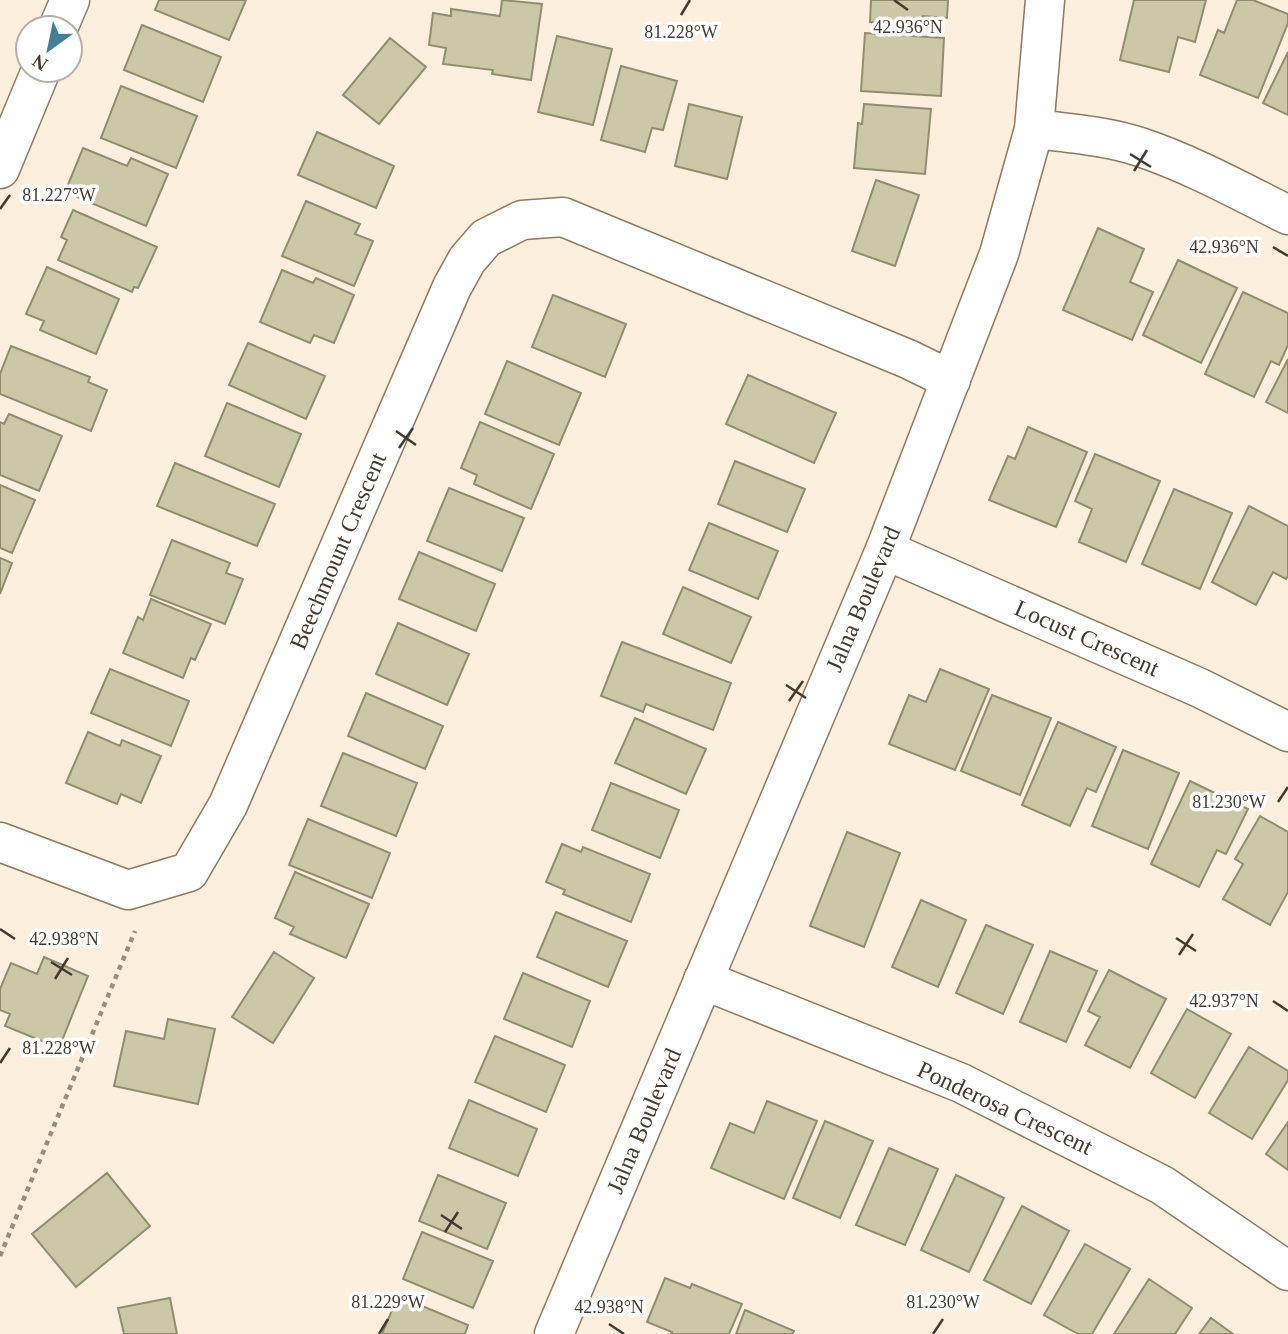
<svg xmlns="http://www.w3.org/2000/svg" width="1288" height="1334" viewBox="0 0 1288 1334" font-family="'Times New Roman',serif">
<rect width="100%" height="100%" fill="#fdefde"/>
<path fill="#cbc8a7" stroke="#908e6e" stroke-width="2" d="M159,0H246L229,40L155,10Z
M502,0L542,4L531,80L492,74L493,70L443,64L446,48L429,45L433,13L451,16V9L500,16Z
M871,0H948L947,18L923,16V26L870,22Z
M1134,0H1206L1195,42L1178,37L1169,72L1120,60Z
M1237,0H1253L1288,14V23L1258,98L1200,75L1218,30L1224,33Z
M142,25L221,57L203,102L124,70Z
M865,33L944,38L941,96L861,91Z
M557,36L612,49L593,125L538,112Z
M390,38L426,67L379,124L343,95Z
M1288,52V115L1263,103Z
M621,66L677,81L663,130L652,128L645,152L601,140Z
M121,86L197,116L176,168L101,138Z
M689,104L742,117L727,179L675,166Z
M864,104L931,109L925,174L854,168L858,123L862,124Z
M317,132L394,166L376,208L298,175Z
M83,148L127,166L131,158L168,174L146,226L65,192Z
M876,180L919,195L895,266L852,251Z
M306,201L360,224L355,234L373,241L354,286L282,256Z
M73,210L157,247L138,288L134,287L132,292L58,260L67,240L61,237Z
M1098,228L1144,249L1130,282L1153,292L1132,340L1063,310Z
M1178,260L1237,288L1201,363L1143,335Z
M47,267L119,299L96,354L40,330L44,321L26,314Z
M282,270L313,283L316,278L354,295L334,343L314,335L310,343L260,322Z
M1243,292L1288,313V345L1279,365L1271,361L1254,397L1205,374Z
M553,295L626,324L605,377L532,347Z
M248,343L325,376L306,419L229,385Z
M11,346L90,377L88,382L107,390L91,431L0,394V374Z
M1288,359V413L1266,402Z
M507,361L581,393L559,445L485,414Z
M748,375L836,413L814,463L726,424Z
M227,403L301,434L279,487L205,456Z
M9,414L62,436L39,491L0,475V422L4,424Z
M480,422L554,454L531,509L474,484L477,475L461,468Z
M1028,427L1087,452L1056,527L989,500L1008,456L1015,459Z
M1095,454L1160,481L1126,562L1079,542L1092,509L1075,501Z
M735,461L805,489L787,532L718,504Z
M175,463L275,504L257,546L157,506Z
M0,485L35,500L12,553L0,548Z
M449,488L524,518L502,571L427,541Z
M1174,489L1232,513L1200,589L1142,564Z
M1249,506L1288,526V576L1286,579L1273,572L1256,605L1212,582Z
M709,523L778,551L758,599L689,570Z
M172,540L230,563L226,573L243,579L225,624L150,595Z
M419,552L495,584L476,631L399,599Z
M0,558L12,563L0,594Z
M683,587L751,617L731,663L663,634Z
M151,599L211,624L195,660L191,658L183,678L123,653L138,617L143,620Z
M398,623L469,654L447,705L376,674Z
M622,642L731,683L713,730L646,704L643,712L601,696Z
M110,669L189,701L171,746L91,713Z
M940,669L989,689L955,770L889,744L909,695L926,702Z
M366,693L443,726L425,769L348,736Z
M992,695L1051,718L1020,795L961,771Z
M635,718L706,749L686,794L615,763Z
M1058,722L1116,747L1096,792L1087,788L1070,826L1022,805Z
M88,732L120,746L122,740L161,756L141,803L121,794L117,804L66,783Z
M1123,750L1179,773L1148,849L1092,826Z
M343,753L417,783L396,836L321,806Z
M1190,781L1248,809L1226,854L1217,850L1199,887L1151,864Z
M611,783L679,810L660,858L592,830Z
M1260,816L1288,832V892L1270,925L1223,899L1243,864L1235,859Z
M308,819L390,853L372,898L289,865Z
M847,832L900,853L864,947L810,926Z
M562,844L581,852L583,847L650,874L631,922L563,894L565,890L546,882Z
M295,872L369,904L346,958L290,934L294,927L275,918Z
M921,900L966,920L938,987L892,967Z
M556,912L627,941L608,987L537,957Z
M986,925L1033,945L1003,1014L956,993Z
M1050,951L1097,971L1066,1042L1020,1022Z
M274,952L314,978L273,1043L232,1017Z
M44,957L88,976L59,1048L5,1026L10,1014L0,1010V989L11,963L37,974Z
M1109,970L1166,999L1130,1068L1085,1045L1100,1017L1088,1011Z
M523,973L590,1001L572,1047L504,1019Z
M1187,1009L1231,1034L1195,1098L1151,1073Z
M168,1019L215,1029L198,1104L114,1086L126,1031L164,1039Z
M495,1036L565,1065L546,1112L475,1082Z
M1249,1047L1288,1071V1080L1252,1139L1209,1113Z
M469,1100L537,1129L518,1176L449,1148Z
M767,1101L817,1121L784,1199L711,1168L730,1123L754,1133Z
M825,1121L873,1141L840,1218L793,1198Z
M1288,1122V1170L1266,1154Z
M889,1148L938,1169L905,1245L856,1225Z
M107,1173L150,1226L76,1287L32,1234Z
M438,1175L506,1203L487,1249L419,1221Z
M956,1175L1004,1198L969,1272L921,1250Z
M1022,1206L1069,1231L1031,1304L984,1280Z
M422,1232L493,1261L473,1308L403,1279Z
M1085,1244L1130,1269L1092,1334H1078L1044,1315Z
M665,1278L690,1288L692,1284L742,1304L729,1334H671L672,1332L647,1322Z
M1149,1279L1192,1308L1175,1334H1114Z
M398,1296L468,1325L465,1334H382Z
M170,1298L177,1334H124L118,1308Z
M745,1310L794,1331L792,1334H736Z
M1211,1318L1233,1334H1199Z"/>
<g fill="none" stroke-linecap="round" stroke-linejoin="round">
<defs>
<path id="street" d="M58,28L70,0
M1034,129C1069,133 1107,136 1140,147C1191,164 1240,191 1288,215
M0,169L41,70
M885,550L1200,688L1288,732
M0,842L128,890L189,872L228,805L452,287L467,260L486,238L522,220L563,217L908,359L951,380
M703,980L961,1083L1162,1185L1288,1271"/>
<path id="secondary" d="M554,1334L885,550L999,254L1034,129L1045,0"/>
</defs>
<use href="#street" stroke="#8e7a60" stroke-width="41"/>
<use href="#secondary" stroke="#8e7a60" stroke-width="41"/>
<path stroke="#998d80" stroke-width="4.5" stroke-dasharray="5 5" stroke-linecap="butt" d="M0,1256L135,931"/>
<use href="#street" stroke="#fff" stroke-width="38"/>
<use href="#secondary" stroke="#fff" stroke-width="38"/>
</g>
<path fill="none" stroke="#443b30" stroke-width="2.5" d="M894,0L908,10M681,15L690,0M1130,154L1151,167M1134,171L1147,150M0,209L10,195M1273,247L1288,256M396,431L416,445M399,448L413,428M786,685L806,698M789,701L803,681M1278,802L1288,787M0,929L15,939M1176,938L1196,951M1179,955L1193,934M51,962L72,975M55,979L68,958M1273,1001L1288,1011M0,1063L10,1048M441,1215L462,1229M445,1232L458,1212M609,1324L624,1334M379,1334L388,1319M933,1334L943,1319"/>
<g text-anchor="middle" stroke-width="7" stroke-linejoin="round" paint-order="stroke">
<g font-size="24" fill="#443b30" stroke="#fff">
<text transform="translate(338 551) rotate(-67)" y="8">Beechmount Crescent</text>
<text transform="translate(863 599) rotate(-67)" y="8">Jalna Boulevard</text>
<text transform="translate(1087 638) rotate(24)" y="8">Locust Crescent</text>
<text transform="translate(1005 1108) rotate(25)" y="8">Ponderosa Crescent</text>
<text transform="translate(644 1121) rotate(-67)" y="8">Jalna Boulevard</text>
</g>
</g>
<g font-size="18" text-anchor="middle" fill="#443b30" stroke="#fff" stroke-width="7" stroke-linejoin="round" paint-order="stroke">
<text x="908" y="33">42.936°N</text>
<text x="681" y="38">81.228°W</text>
<text x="59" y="201">81.227°W</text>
<text x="1224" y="253">42.936°N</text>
<text x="1229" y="808">81.230°W</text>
<text x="64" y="945">42.938°N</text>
<text x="1224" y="1007">42.937°N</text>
<text x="59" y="1054">81.228°W</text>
<text x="388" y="1308">81.229°W</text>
<text x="943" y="1308">81.230°W</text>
<text x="609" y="1313">42.938°N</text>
</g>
<g transform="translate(49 49) rotate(213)"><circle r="33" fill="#ffffff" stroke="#b4b1ac" stroke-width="2"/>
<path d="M0-5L12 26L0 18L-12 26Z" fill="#418195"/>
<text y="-10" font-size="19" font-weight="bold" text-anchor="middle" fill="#443b30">N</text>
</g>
</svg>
